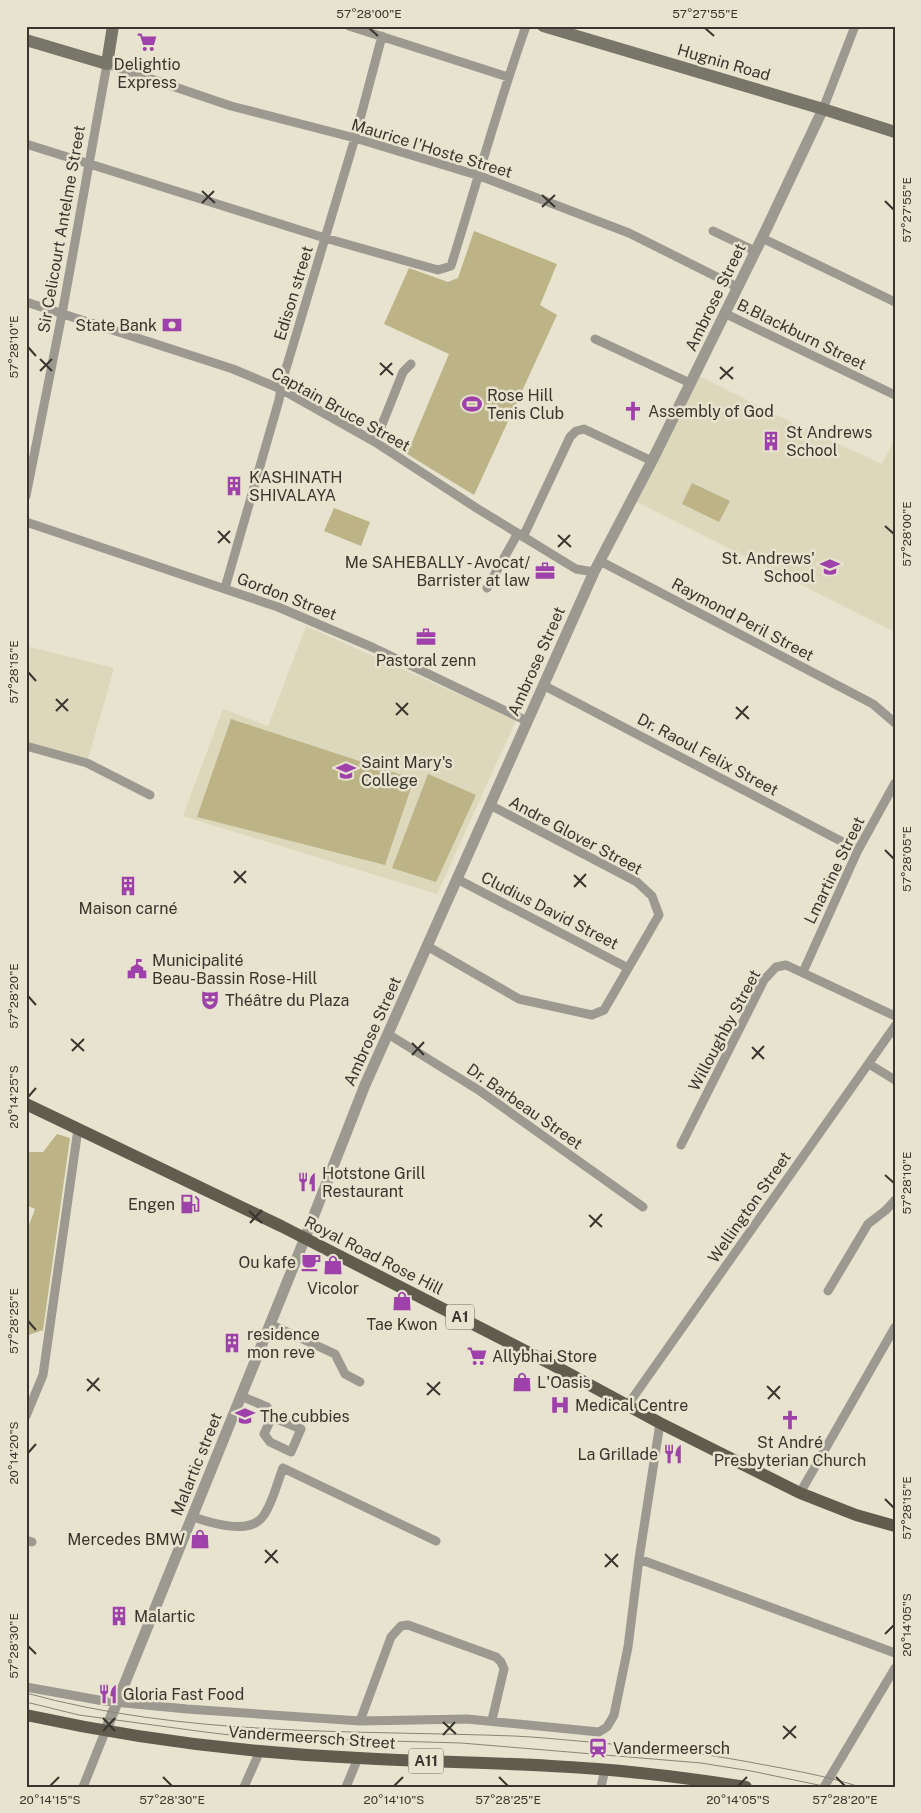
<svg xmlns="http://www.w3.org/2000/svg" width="921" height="1813" viewBox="0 0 921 1813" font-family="'Public Sans',sans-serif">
<rect width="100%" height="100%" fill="#e7e3ce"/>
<path fill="#ddd7bb" d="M697,375L795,424L882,464L895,437V632L637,502Z
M306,626L516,720L437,894L183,816L223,709L268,726Z
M26,646L114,668L88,759L26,743Z"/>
<path fill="#bcb386" d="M474,231L557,264L540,305L557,315L474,495L407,454L449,354L384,324L409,268L448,282L458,278Z
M692,483L730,501L719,522L682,504Z
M334,508L370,522L361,546L324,531Z
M231,719L414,779L385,865L197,817Z
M428,774L476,795L436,882L392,868Z
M57,1134L70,1138L43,1330L26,1336V1233L35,1209L26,1205V1152H43Z"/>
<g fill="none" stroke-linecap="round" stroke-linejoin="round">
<path stroke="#9b9990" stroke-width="9" d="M349,26L508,77
M823,109L855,26
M26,144L325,238L438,270L451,266C476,186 498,105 526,26
M713,231L755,251
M762,238L895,302
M26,302L233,369L281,389L375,442L478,509L576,569L594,572
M724,313L895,395
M595,339L690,383
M375,442L403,372L411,364
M26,496L62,314L107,64L231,106L355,138L480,176L629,233L737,287
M26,522L278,607L374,648L527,721
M523,537L570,437L576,431L584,429L652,461
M600,561L873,704L895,723
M225,588L279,400L282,382L355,138L382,36
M487,588L518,533
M543,685L858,850
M26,746L87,763L150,795
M457,879L628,968
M427,946L519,999L592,1015L604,1010L659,915L652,896L637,882L490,805
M803,972L858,850L895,783
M388,1034L480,1091L643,1207
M869,1064L895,1080
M681,1145L764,980L776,967L786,965L895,1016
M828,1291L868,1224L886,1210L895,1200
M270,1324L335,1354L345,1374L360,1382
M241,1396L267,1407L272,1417L264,1434L270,1442L291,1452L301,1429L272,1417
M627,1406L895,1026
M26,1416L43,1375L78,1129
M800,1493L895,1327
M193,1517C211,1523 251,1536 264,1515C273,1502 277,1483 283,1468L436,1541
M26,1540L32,1542
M639,1559L895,1653
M26,1687L104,1701L187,1709L360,1721L467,1719L599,1732L607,1727L614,1715L628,1647L639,1559L660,1423
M360,1721L391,1637L401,1626L408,1625L496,1657L501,1662L504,1669L492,1720
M83,1787L105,1732
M244,1787L260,1751
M346,1787L358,1758
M601,1787L605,1769
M824,1787L895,1668"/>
<path stroke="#9b9990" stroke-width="11" d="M105,1732L305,1238L365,1085L594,572L652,461L762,238L823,109"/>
<path stroke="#787669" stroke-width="12" d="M543,26L823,109L895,132
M26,40L107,64L113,26"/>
<path stroke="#605d4e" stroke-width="12" d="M26,1104L281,1226L553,1365L660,1423L800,1493L856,1515L895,1526
M26,1715C136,1739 247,1753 359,1758C423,1762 487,1762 551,1766C616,1769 682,1777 746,1787"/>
<path stroke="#878476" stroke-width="1" d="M26,1693C185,1737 351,1730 514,1736C539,1737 564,1740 590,1742C643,1747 696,1752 749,1762C786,1769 824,1775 860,1787
M26,1702L79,1715L205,1732L247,1737L461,1743L701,1763L751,1771L828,1787"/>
</g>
<path fill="none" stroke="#38362e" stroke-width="2" d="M369,28L378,36M705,28L714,36M202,191L215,203M542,195L555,207M885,201L894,210M202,203L214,191M542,207L555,195M28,347L36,356M40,359L52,371M380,363L393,375M720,367L733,379M40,371L52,359M380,375L392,363M720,379L733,367M885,526L894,534M218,531L230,543M558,535L571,547M218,543L230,531M558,547L570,535M28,672L36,681M56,699L68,711M396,703L408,715M736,707L749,719M56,711L68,699M396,715L408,703M736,719L748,706M885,850L894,859M234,871L246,883M574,875L586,887M234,883L246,871M574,887L586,874M28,996L36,1005M71,1039L84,1051M412,1043L424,1055M752,1047L764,1059M72,1051L84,1039M412,1055L424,1042M752,1059L764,1046M28,1097L36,1088M885,1175L894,1183M249,1211L262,1223M589,1215L602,1227M250,1223L262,1210M590,1227L602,1214M28,1321L36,1330M87,1379L100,1391M427,1383L440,1395M767,1386L780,1399M87,1391L99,1378M427,1395L440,1382M768,1399L780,1386M28,1453L36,1444M885,1499L894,1508M265,1550L278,1563M605,1554L618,1567M265,1563L277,1550M605,1567L618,1554M885,1634L894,1625M28,1646L36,1654M103,1718L115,1731M443,1722L456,1734M783,1726L796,1738M103,1731L115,1718M443,1735L455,1722M783,1739L796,1726M163,1777L172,1786M499,1777L508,1786M836,1777L845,1786M50,1786L59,1777M394,1786L403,1777M738,1786L747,1777"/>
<defs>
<symbol id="supermarket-bare" viewBox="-9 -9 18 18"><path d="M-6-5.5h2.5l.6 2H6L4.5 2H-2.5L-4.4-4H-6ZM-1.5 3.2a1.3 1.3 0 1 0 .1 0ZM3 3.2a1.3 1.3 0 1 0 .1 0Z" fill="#9e41aa" stroke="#e7e3ce" stroke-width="2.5" paint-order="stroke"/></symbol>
<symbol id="bank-bare" viewBox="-9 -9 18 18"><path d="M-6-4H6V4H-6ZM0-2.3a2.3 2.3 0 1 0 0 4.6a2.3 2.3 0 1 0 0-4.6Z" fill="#9e41aa" stroke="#e7e3ce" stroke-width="2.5" paint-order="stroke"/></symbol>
<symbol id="stadium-bare" viewBox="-9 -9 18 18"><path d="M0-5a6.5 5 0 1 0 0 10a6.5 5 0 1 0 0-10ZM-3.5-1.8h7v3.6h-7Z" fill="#9e41aa" stroke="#e7e3ce" stroke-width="2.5" paint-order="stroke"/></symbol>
<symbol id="church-bare" viewBox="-9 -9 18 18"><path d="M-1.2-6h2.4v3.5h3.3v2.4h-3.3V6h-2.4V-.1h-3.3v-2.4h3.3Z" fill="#9e41aa" stroke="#e7e3ce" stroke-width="2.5" paint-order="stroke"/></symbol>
<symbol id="building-bare" viewBox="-9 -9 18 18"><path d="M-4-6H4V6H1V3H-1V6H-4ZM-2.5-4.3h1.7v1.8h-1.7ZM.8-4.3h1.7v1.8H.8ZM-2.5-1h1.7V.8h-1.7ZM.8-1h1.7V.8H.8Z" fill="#9e41aa" stroke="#e7e3ce" stroke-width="2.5" paint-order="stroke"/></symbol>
<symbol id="school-bare" viewBox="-9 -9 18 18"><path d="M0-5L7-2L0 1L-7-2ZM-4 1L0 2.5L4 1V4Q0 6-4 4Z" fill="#9e41aa" stroke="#e7e3ce" stroke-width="2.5" paint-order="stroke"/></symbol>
<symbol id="office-bare" viewBox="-9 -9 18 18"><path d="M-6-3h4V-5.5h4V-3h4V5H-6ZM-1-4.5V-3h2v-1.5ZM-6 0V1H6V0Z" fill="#9e41aa" stroke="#e7e3ce" stroke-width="2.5" paint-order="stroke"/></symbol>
<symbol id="civic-bare" viewBox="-9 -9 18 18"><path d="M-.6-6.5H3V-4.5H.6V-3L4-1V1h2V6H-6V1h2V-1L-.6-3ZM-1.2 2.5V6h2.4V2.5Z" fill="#9e41aa" stroke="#e7e3ce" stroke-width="2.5" paint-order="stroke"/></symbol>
<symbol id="theatre-bare" viewBox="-9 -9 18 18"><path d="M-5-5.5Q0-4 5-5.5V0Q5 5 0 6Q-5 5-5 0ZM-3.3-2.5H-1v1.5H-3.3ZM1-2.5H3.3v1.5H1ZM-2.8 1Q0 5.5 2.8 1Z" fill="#9e41aa" stroke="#e7e3ce" stroke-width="2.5" paint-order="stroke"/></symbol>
<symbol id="restaurant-bare" viewBox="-9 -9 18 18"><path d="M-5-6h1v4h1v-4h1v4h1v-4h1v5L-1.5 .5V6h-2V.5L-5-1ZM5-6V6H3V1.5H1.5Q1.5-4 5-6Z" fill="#9e41aa" stroke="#e7e3ce" stroke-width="2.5" paint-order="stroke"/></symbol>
<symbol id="fuel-bare" viewBox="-9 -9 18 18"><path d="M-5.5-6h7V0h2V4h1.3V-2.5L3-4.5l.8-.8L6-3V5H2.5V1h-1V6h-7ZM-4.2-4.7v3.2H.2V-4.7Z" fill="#9e41aa" stroke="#e7e3ce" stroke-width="2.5" paint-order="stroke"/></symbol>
<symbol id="cafe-bare" viewBox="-9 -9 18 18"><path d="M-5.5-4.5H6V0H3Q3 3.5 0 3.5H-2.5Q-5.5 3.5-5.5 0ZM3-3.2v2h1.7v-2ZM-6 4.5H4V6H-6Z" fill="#9e41aa" stroke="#e7e3ce" stroke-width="2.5" paint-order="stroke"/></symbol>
<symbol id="shop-bare" viewBox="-9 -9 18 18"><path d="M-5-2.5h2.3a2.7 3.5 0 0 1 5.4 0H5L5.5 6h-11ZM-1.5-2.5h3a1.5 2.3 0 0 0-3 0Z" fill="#9e41aa" stroke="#e7e3ce" stroke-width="2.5" paint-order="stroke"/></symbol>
<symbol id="hospital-bare" viewBox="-9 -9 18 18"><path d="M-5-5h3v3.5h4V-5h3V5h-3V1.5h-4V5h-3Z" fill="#9e41aa" stroke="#e7e3ce" stroke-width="2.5" paint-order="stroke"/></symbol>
<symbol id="station-bare" viewBox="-9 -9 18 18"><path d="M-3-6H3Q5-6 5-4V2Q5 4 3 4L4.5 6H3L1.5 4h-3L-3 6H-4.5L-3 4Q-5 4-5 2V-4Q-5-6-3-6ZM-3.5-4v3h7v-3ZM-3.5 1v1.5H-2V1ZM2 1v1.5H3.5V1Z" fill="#9e41aa" stroke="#e7e3ce" stroke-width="2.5" paint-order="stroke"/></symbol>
</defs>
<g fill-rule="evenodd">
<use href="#supermarket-bare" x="133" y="28" width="28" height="28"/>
<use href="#bank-bare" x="158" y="311" width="28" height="28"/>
<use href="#stadium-bare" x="458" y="390" width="28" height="28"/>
<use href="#church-bare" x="619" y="397" width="28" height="28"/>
<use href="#building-bare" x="757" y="427" width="28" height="28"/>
<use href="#building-bare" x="220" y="472" width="28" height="28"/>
<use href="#school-bare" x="816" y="553" width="28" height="28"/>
<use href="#office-bare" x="531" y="557" width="28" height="28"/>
<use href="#office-bare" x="412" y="623" width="28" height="28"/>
<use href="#school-bare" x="332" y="757" width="28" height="28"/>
<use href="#building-bare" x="114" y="872" width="28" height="28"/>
<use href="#civic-bare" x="123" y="955" width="28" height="28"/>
<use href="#theatre-bare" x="196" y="986" width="28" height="28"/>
<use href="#restaurant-bare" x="293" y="1168" width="28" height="28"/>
<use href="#fuel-bare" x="176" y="1190" width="28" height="28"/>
<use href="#cafe-bare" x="297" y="1248" width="28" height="28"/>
<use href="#shop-bare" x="319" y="1251" width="28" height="28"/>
<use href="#shop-bare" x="388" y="1287" width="28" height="28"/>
<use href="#building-bare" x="218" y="1329" width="28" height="28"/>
<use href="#supermarket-bare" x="463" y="1342" width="28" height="28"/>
<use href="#shop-bare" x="508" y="1368" width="28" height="28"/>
<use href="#hospital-bare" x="546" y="1391" width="28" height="28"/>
<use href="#school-bare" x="231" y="1402" width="28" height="28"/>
<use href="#church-bare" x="776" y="1406" width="28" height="28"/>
<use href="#restaurant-bare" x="659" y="1440" width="28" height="28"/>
<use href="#shop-bare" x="186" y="1525" width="28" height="28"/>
<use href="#building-bare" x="105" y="1602" width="28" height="28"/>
<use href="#restaurant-bare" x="94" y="1680" width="28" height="28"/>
<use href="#station-bare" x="584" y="1734" width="28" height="28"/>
</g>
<g text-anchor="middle" stroke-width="5" stroke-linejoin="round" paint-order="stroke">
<g fill="#e7e3ce" stroke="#6c6a5e" stroke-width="1">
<rect x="446" y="1304.5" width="28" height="25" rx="4"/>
<rect x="408.5" y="1748.5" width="35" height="25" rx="4"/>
</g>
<g font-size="15" font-weight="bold" fill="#38362e">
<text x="460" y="1322">A1</text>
<text x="426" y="1766">A11</text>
</g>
<g font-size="16" fill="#38362e" stroke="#e7e3ce">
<text transform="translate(724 62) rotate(16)" y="6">Hugnin Road</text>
<text transform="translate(432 148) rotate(17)" y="6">Maurice I'Hoste Street</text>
<text transform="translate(61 229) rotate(-80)" y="6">Sir Celicourt Antelme Street</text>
<text transform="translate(293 293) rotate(-73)" y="6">Edison street</text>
<text transform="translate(715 297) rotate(-64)" y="6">Ambrose Street</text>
<text transform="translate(802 334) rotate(26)" y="6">B.Blackburn Street</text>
<text transform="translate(341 409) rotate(29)" y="6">Captain Bruce Street</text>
<text transform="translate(287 596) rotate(21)" y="6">Gordon Street</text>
<text transform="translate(743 619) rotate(28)" y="6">Raymond Peril Street</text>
<text transform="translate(536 661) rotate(-66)" y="6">Ambrose Street</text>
<text transform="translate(708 754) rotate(28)" y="6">Dr. Raoul Felix Street</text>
<text transform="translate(576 835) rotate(28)" y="6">Andre Glover Street</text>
<text transform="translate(834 870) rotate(-64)" y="6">Lmartine Street</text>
<text transform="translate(550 910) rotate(27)" y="6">Cludius David Street</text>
<text transform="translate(724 1030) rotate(-62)" y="6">Willoughby Street</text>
<text transform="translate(372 1031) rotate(-66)" y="6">Ambrose Street</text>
<text transform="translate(525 1106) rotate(35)" y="6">Dr. Barbeau Street</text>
<text transform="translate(749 1207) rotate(-55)" y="6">Wellington Street</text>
<text transform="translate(374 1255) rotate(27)" y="6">Royal Road Rose Hill</text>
<text transform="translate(196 1464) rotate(-68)" y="6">Malartic street</text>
<text transform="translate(312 1737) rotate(4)" y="6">Vandermeersch Street</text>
</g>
<g font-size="16" fill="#38362e" stroke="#e7e3ce" text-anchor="start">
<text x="147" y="70" text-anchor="middle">Delightio<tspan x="147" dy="18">Express</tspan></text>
<text x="157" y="331" text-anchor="end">State Bank</text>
<text x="487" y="401">Rose Hill<tspan x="487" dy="18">Tenis Club</tspan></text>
<text x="648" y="417">Assembly of God</text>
<text x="786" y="438">St Andrews<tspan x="786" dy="18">School</tspan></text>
<text x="249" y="483">KASHINATH<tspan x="249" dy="18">SHIVALAYA</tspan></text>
<text x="815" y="564" text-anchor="end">St. Andrews'<tspan x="815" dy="18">School</tspan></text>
<text x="530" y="568" text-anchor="end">Me SAHEBALLY - Avocat/<tspan x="530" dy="18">Barrister at law</tspan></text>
<text x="426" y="666" text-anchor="middle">Pastoral zenn</text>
<text x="361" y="768">Saint Mary's<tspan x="361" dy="18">College</tspan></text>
<text x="128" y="914" text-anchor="middle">Maison carné</text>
<text x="152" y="966">Municipalité<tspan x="152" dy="18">Beau-Bassin Rose-Hill</tspan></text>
<text x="225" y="1006">Théâtre du Plaza</text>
<text x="322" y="1179">Hotstone Grill<tspan x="322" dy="18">Restaurant</tspan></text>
<text x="175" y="1210" text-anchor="end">Engen</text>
<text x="296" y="1268" text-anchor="end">Ou kafe</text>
<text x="333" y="1294" text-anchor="middle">Vicolor</text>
<text x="402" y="1330" text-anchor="middle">Tae Kwon</text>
<text x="247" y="1340">residence<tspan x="247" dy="18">mon reve</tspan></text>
<text x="492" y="1362">Allybhai Store</text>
<text x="537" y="1388">L'Oasis</text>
<text x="575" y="1411">Medical Centre</text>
<text x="260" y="1422">The cubbies</text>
<text x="790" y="1448" text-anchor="middle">St André<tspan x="790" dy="18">Presbyterian Church</tspan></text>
<text x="658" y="1460" text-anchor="end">La Grillade</text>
<text x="185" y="1545" text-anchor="end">Mercedes BMW</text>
<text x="134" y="1622">Malartic</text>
<text x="123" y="1700">Gloria Fast Food</text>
<text x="613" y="1754">Vandermeersch</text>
</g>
</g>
<rect width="921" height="1813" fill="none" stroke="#e7e3ce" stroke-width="55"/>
<rect x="28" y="28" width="866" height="1758" fill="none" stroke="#38362e" stroke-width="2"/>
<g font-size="12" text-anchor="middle" fill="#38362e">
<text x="369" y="18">57°28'00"E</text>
<text x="705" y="18">57°27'55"E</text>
<text transform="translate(907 210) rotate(-90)" y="4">57°27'55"E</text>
<text transform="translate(14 347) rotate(-90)" y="4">57°28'10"E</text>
<text transform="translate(907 534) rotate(-90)" y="4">57°28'00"E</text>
<text transform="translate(14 672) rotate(-90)" y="4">57°28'15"E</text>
<text transform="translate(907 859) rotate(-90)" y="4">57°28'05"E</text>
<text transform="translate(14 996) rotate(-90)" y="4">57°28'20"E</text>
<text transform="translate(14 1097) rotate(-90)" y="4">20°14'25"S</text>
<text transform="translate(907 1183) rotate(-90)" y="4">57°28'10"E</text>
<text transform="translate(14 1321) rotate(-90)" y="4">57°28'25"E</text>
<text transform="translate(14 1453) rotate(-90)" y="4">20°14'20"S</text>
<text transform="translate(907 1508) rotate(-90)" y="4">57°28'15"E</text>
<text transform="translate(907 1625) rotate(-90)" y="4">20°14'05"S</text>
<text transform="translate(14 1646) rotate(-90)" y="4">57°28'30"E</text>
<text x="50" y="1804">20°14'15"S</text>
<text x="172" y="1804">57°28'30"E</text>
<text x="394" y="1804">20°14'10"S</text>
<text x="508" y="1804">57°28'25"E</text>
<text x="738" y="1804">20°14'05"S</text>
<text x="845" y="1804">57°28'20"E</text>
</g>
</svg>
